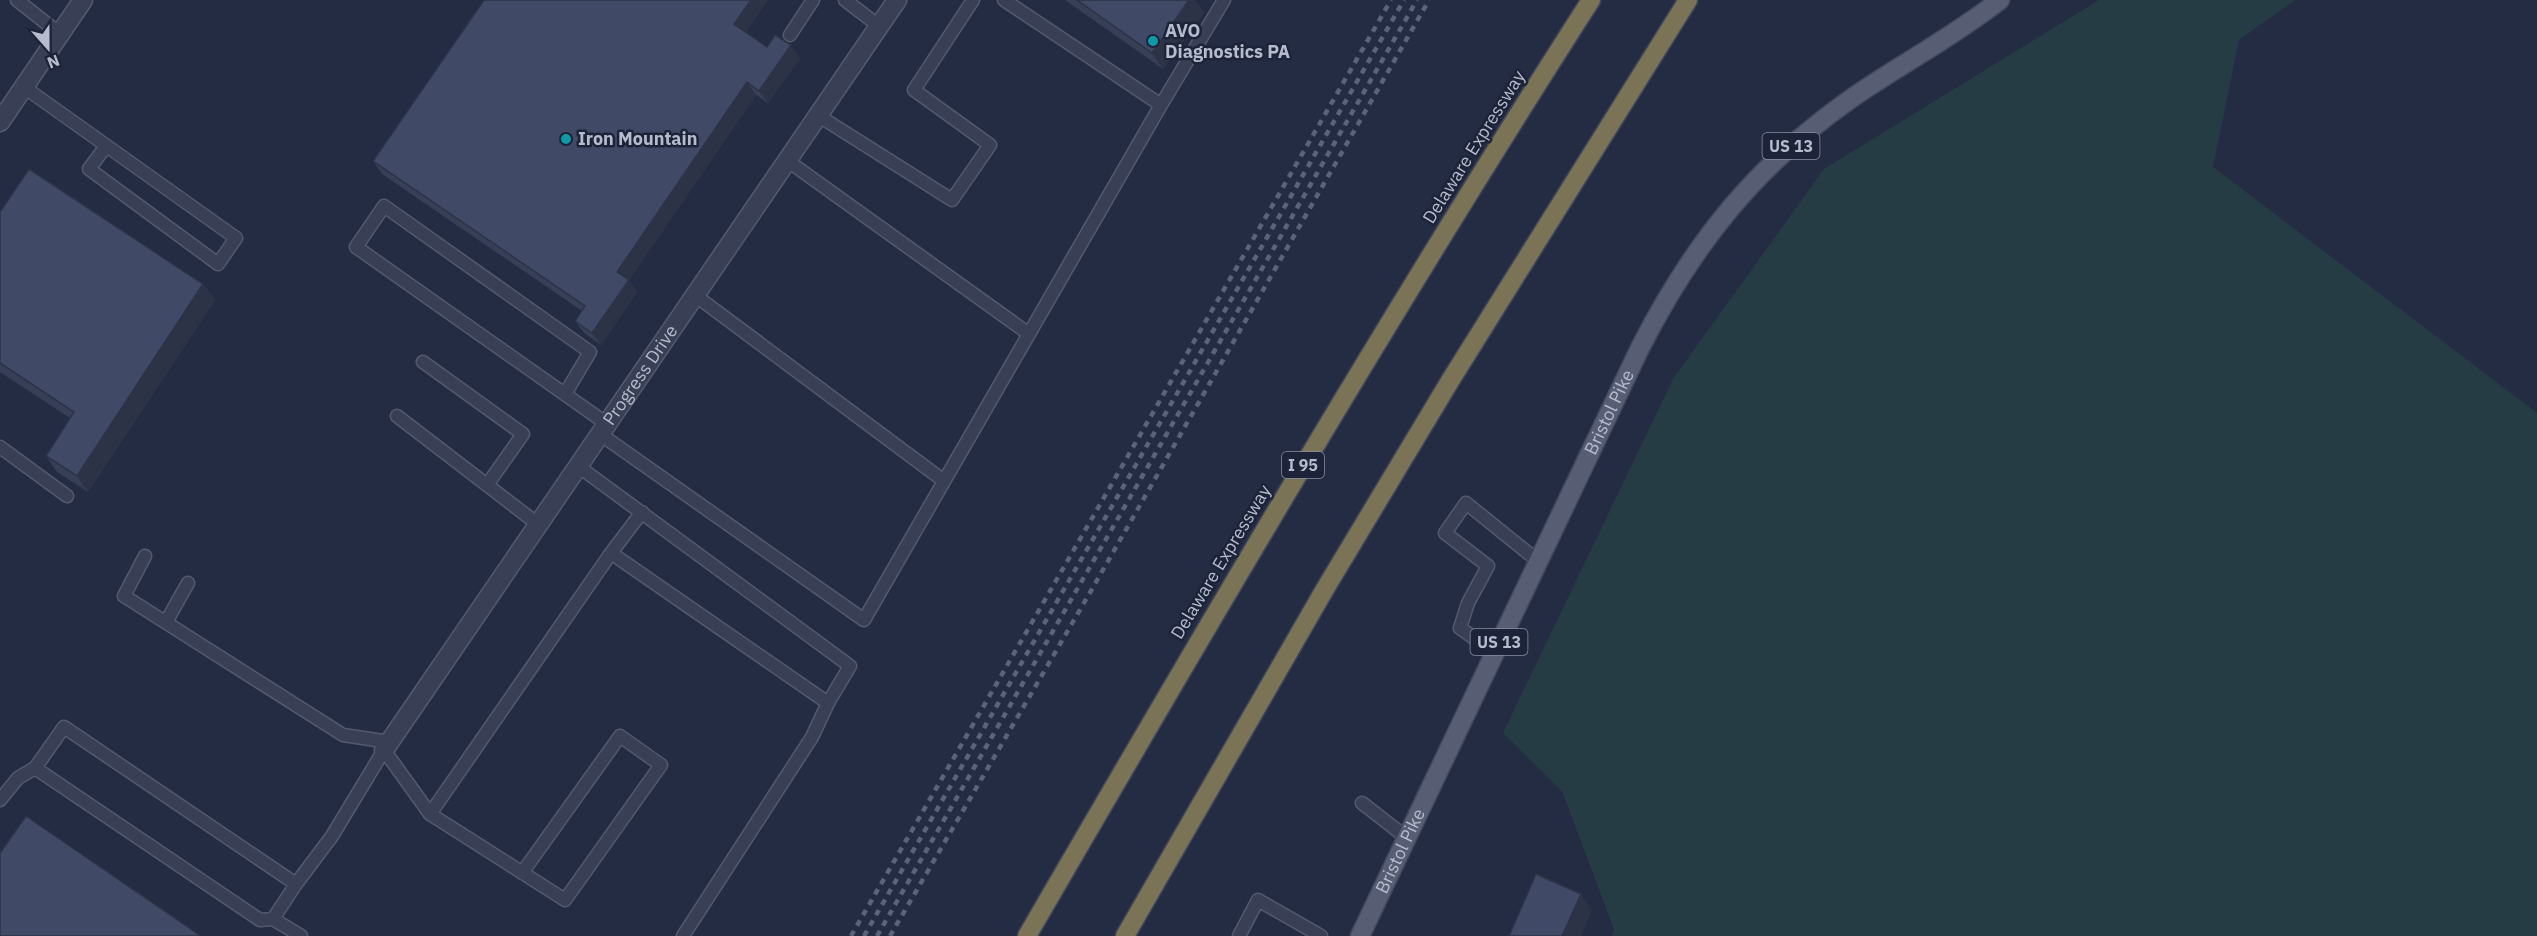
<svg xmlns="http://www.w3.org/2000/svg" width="2537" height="936" viewBox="0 0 2537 936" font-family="'IBM Plex Sans',sans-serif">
<rect width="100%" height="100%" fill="#242c44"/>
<path fill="#263c45" d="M2099,0H2295L2239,40L2213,167L2537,413V936H1612L1614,929L1562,791L1503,733L1673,379L1824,169Z"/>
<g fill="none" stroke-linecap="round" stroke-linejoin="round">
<defs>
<path id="lane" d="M17,0L60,34
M845,0L879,26
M790,35L813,0
M24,87L236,238L218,264L89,169L106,146
M1161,105L1224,0
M819,116L952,200L990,145L914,90L973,0
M788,161L1029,334
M696,296L944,481
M423,362L523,434L487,485
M565,394L590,352L384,206L356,247L607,424
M397,416L539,525
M600,434L864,620L1161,105L1004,0
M0,447L67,496
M611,553L642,512
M145,556L124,596L343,735L390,742
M166,622L188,583
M1494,652L1460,628L1468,603L1488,566L1445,533L1466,503L1538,561
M0,800L18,778L35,768
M1362,803L1407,838
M522,873L620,736L661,765L565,900L430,814L611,553L828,703L850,666L578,466
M273,919L260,920L35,768L64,727L296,884
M301,936L273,919L296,884L332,836L384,750L430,814
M683,936L812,737L828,703
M1239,936L1258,900L1321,936"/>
<g id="street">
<path d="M0,122L83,0"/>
<path id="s1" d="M384,750L897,0"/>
</g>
<g id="primary">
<path id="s2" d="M1360,936L1640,348C1693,244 1755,166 1852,98C1901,64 1953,37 2000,0"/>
</g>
<path id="highway" d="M1027,936C1210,621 1394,307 1591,0
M1125,936L1325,589L1450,381L1688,0"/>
</defs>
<use href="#lane" stroke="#545a6e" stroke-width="15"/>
<use href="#street" stroke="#545a6e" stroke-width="21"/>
<use href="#primary" stroke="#42485d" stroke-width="21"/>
<use href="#highway" stroke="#40475b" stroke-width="21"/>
<use href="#lane" stroke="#393f54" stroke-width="12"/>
<use href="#street" stroke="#393f54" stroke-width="18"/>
<use href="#primary" stroke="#575e74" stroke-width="18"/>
<use href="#highway" stroke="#7a7355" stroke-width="18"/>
<path stroke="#5b627b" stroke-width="4.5" stroke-dasharray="6 6" stroke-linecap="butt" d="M851,936L1391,0
M864,936L1404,0
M877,936L1417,0
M890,936L1088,596L1429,0"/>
</g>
<path fill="#373f57" d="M1065,0H1195L1204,13L1163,69Z
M746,32L767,47L800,58L768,103L756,95L629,280L637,292L601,345L584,333L575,321L582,311L382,174L373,161Z
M0,212L203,284L215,300L88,492L57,472L46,456L70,418L0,372Z"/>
<path fill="#2d3347" d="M751,0H768L743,37L734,24Z
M1189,0H1195L1204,13L1163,69L1152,53Z
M791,45L800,58L768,103L759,91Z
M747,82L756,95L629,280L637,292L601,345L592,333L617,272Z
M203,284L215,300L88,492L77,476Z
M1581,894L1592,910L1581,936H1562Z"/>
<path fill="#404965" stroke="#2d3347" stroke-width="1.5" d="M484,0H751L734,24L767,47L775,35L791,45L759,91L747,82L617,272L629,280L592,333L575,321L585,306L373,161Z
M1077,0H1189L1152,53Z
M29,169L203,284L77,476L46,456L74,412L0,363V212Z
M26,816L201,936H0V853Z
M1536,874L1581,894L1562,936H1509Z"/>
<g fill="#0f9aa8" stroke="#1d2439" stroke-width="2">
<circle cx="1153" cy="41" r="6"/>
<circle cx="566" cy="139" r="6"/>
</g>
<g text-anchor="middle" stroke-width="5" stroke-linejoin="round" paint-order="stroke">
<g fill="#1d2439" stroke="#888ea1" stroke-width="1.5">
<rect x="1762.5" y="133" width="57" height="26" rx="4.5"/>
<rect x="1282" y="452" width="42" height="26" rx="4.5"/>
<rect x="1470.5" y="629" width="57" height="26" rx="4.5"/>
</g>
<g font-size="16" font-weight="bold" fill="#b6bbcd">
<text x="1791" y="152">US 13</text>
<text x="1303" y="471">I 95</text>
<text x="1499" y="648">US 13</text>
</g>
<g font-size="18" font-weight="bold" fill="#b6bbcd" stroke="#1d2439" text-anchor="start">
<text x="1165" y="37">AVO<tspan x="1165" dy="21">Diagnostics PA</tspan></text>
<text x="578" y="145">Iron Mountain</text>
</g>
<g font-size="18" fill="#b6bbcd" stroke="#1d2439">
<text transform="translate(1474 147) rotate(-58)" y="6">Delaware Expressway</text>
<text dy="6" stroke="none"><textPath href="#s1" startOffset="454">Progress Drive</textPath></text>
<text dy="6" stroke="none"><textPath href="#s2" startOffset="580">Bristol Pike</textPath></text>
<text transform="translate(1221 562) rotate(-59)" y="6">Delaware Expressway</text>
<text dy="6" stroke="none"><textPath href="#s2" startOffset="94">Bristol Pike</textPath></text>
</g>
</g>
<g transform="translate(48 48) rotate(159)" stroke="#1d2439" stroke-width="4.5" paint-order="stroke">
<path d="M0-4.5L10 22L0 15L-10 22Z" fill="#b6bbcd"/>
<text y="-9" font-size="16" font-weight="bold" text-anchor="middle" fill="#b6bbcd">N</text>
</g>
</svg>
